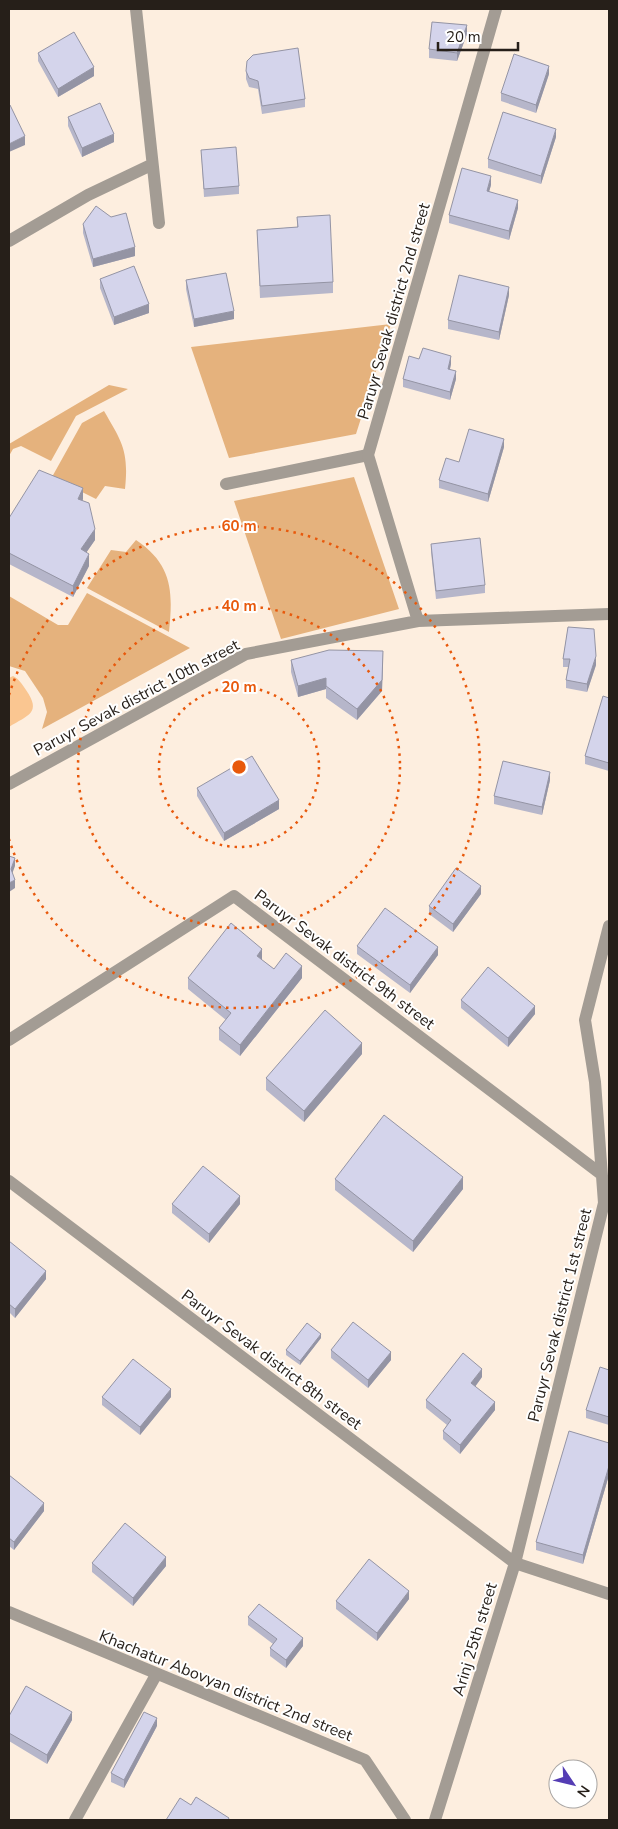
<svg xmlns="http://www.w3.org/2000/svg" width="618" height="1829" viewBox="0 0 618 1829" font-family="'Nunito Sans',sans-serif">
<rect width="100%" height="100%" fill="#fdeedf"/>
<path fill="#e5b27d" d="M391,324L356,434L229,458L191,347Z
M109,385L128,389L76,416L51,461L21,446L13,449L9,456V444Z
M104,411C122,442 129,451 125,489L105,486L96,499L52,477L82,423Z
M354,477L399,609L281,639L234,501Z
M136,540C173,565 173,592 169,632L87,588L111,550L126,552Z
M87,593L190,648L42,729L47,712L43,698L25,671L9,666V596L58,625H68Z"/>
<path fill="#fac691" d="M13,676C19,679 22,684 26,690C42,713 28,715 9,727V678Z"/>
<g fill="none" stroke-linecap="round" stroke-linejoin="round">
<path stroke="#a39c94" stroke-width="12" d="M226,484L368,455"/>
<path stroke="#a39c94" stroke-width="12" d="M136,9L159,223
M9,241L88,195L151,165
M418,621L368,455L496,9
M9,784L246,654L418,621L609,614
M9,1040L234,896L601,1174
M9,1181L515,1563L604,1203L595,1082L585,1020L609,926
M9,1612L365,1760L405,1820
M75,1820L156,1675
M435,1820L515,1563L609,1594"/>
</g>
<path fill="#b6b6ca" d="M467,34L457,61L429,58V49Z
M38,53L94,76L58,97L38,61Z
M246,71L305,99V107L262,114L258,89L249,87L246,79Z
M549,74L536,113L501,101V93Z
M68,117L114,142L82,157L68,126Z
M556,137L541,184L488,168V159Z
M201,150L239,186V194L204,197Z
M491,185L489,191L518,208L509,240L449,223V215Z
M297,217L333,282V293L260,298L257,230L297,227Z
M83,224L135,256L93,267L83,233Z
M100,279L149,313L114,325L100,288Z
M186,280L234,319L194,327L186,289Z
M509,295L499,340L448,329V320Z
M419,359L451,364L450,369L456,379L450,400L403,387V379Z
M504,447L488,502L439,488V480L459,462Z
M83,499V501L95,540L86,553L89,566L73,597L9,564V518Z
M431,544L485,585V593L436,599L431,552Z
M568,627L596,665L587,692L566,688V680L568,667H563V659Z
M291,660L383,663L382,691L357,720L326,698V689L298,697L291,672Z
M609,698V771L585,764V756Z
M550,780L542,815L494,804V796Z
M197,788L279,809L224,841L197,796Z
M481,894L453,932L429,914V906Z
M357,946L438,955L410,993L357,954Z
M262,960L274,969L302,978L240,1056L219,1040V1028L226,1020L188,989V978Z
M461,1000L535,1014L508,1047L461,1008Z
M362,1054L304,1122L266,1090V1078Z
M335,1179L463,1189L413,1252L335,1190Z
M172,1204H240L209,1243L172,1213Z
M9,1241L46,1279L15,1318L9,1312Z
M321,1338L300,1365L286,1355V1350Z
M331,1350L391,1360L368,1388L331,1358Z
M609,1370V1425L586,1418V1410Z
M482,1377L475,1387L495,1410L460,1454L443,1439V1431L447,1425L426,1408V1400Z
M102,1397H171L140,1435L102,1405Z
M609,1443V1475L583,1564L536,1550V1542Z
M9,1475L44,1511L14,1550L9,1546Z
M92,1563L166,1566L133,1606L92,1572Z
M409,1599L377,1641L336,1609V1601Z
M248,1617L303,1646L286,1668L270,1656V1648L273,1644L248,1625Z
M9,1716L72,1720L47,1764L9,1741Z
M157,1726L124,1788L111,1782V1773Z"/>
<path fill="#9494a4" d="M467,25V34L457,61V53Z
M549,66V74L536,113V105Z
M94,67V76L58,97V89Z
M556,129V137L541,184V176Z
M114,134V142L82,157V148Z
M25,136V145L9,152V144Z
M491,176V185L487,199V191Z
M518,200V208L509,240V231Z
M135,247V256L93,267V259Z
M509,287V295L499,340V332Z
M149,304V313L114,325V317Z
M234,311V319L194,327V319Z
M451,356V364L448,377V369Z
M456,371V379L450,400V392Z
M504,439V447L488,502V494Z
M83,488V499L78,510V499Z
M95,529V540L81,560V549Z
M89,554V566L73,597V586Z
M383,651L382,691L357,720V709Z
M596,656V665L587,692V684Z
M326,678V689L298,697V686Z
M550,772V780L542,815V807Z
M279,800V809L224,841V833Z
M15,858V866L11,877V869Z
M15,880V888L9,892V883Z
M481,886V894L453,932V924Z
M438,947V955L410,993V985Z
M262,949V960L257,956Z
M302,966V978L240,1056V1045Z
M535,1006V1014L508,1047V1038Z
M362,1043V1054L304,1122V1111Z
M463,1177V1189L413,1252V1241Z
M240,1196V1204L209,1243V1234Z
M46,1271V1279L15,1318V1309Z
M321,1334V1338L300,1365V1361Z
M391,1352V1360L368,1388V1380Z
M482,1369V1377L471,1392V1383Z
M171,1389V1397L140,1435V1427Z
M495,1402V1410L460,1454V1445Z
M609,1466V1475L583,1564V1555Z
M44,1503V1511L14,1550V1542Z
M166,1557V1566L133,1606V1598Z
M409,1591V1599L377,1641V1633Z
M303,1638V1646L286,1668V1660Z
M72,1712V1720L47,1764V1755Z
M157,1718V1726L124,1788V1780Z"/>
<path fill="#d4d4eb" stroke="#9494a4" d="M432,22L467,25L457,53L429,49Z
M74,32L94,67L58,89L38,53Z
M298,48L305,99L262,106L258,81L249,78L246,71L247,61L253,55Z
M514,54L549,66L536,105L501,93Z
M100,103L114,134L82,148L68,117Z
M10,105L25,136L9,144V106Z
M503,112L556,129L541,176L488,159Z
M236,147L239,186L204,189L201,150Z
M462,168L491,176L487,191L518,200L509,231L449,215Z
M96,206L111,217L126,213L135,247L93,259L83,224Z
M330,215L333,282L260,286L257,230L298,227L297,217Z
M134,266L149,304L114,317L100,279Z
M226,273L234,311L194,319L186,280Z
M459,275L509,287L499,332L448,320Z
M423,348L451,356L448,369L456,371L450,392L403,379L409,356L419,359Z
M469,429L504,439L488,494L439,480L446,458L459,462Z
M39,470L83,488L78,499L89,503L95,529L81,549L89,554L73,586L9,553V518Z
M480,538L485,585L436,591L431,544Z
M568,627L594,629L596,656L587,684L566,680L570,659H563Z
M329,650L383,651L382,680L357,709L326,686V678L298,686L291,660Z
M603,696L609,698V763L585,756Z
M252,756L279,800L224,833L197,788Z
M503,761L550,772L542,807L494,796Z
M9,856L15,858L11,869L15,880L9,883Z
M456,868L481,886L453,924L429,906Z
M385,908L438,947L410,985L357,946Z
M231,923L262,949L257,956L274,969L286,953L302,966L240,1045L219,1028L231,1013L188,978Z
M488,967L535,1006L508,1038L461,1000Z
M325,1010L362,1043L304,1111L266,1078Z
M384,1115L463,1177L413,1241L335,1179Z
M203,1166L240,1196L209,1234L172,1204Z
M9,1241L46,1271L15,1309L9,1304Z
M353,1322L391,1352L368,1380L331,1350Z
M307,1323L321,1334L300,1361L286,1350Z
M463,1353L482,1369L471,1383L495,1402L460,1445L443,1431L451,1420L426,1400Z
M133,1359L171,1389L140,1427L102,1397Z
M600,1367L609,1370V1417L586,1410Z
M569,1431L609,1443V1466L583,1555L536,1542Z
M9,1475L44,1503L14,1542L9,1538Z
M125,1523L166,1557L133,1598L92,1563Z
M369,1559L409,1591L377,1633L336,1601Z
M259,1604L303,1638L286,1660L270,1648L277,1639L248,1617Z
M26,1686L72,1712L47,1755L9,1733V1716Z
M144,1712L157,1718L124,1780L111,1773Z
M196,1797L229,1818L228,1820H166L180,1798L191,1805Z"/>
<g fill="none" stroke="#e8590c" stroke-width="2.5" stroke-dasharray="2.5 5">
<circle cx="239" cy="767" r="80"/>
<circle cx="239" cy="767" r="161"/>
<path d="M9 695A241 241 0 1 1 9 839"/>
</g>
<g text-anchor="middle" stroke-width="4" stroke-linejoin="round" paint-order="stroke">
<g font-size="16" fill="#261f19" stroke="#fff">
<text transform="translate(393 311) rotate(-74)" y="6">Paruyr Sevak district 2nd street</text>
<text transform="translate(136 697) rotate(-28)" y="6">Paruyr Sevak district 10th street</text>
<text transform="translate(345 959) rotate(37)" y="6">Paruyr Sevak district 9th street</text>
<text transform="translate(559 1315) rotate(-76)" y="6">Paruyr Sevak district 1st street</text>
<text transform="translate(272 1359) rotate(37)" y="6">Paruyr Sevak district 8th street</text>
<text transform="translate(474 1639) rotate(-73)" y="6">Arinj 25th street</text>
<text transform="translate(226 1685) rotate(22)" y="6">Khachatur Abovyan district 2nd street</text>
</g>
</g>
<circle cx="239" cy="767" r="8" fill="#e8590c" stroke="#fff" stroke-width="2.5"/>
<g font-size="15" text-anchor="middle" font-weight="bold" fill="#e8590c" stroke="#fff" stroke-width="4" stroke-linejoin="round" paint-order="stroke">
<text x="239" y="531">60 m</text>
<text x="239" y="611">40 m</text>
<text x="239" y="692">20 m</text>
</g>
<rect width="618" height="1829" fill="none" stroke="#261f19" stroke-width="20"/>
<g transform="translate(573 1784) rotate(125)"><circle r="24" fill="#ffffff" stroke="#a8a5a3"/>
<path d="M0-4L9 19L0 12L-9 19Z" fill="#543db4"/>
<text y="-8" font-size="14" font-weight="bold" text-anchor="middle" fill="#261f19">N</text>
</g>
<path d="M438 42v8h80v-8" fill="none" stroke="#261f19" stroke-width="2.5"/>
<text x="446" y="42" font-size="15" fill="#261f19" stroke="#ffffff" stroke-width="4" paint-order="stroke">20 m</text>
</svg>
